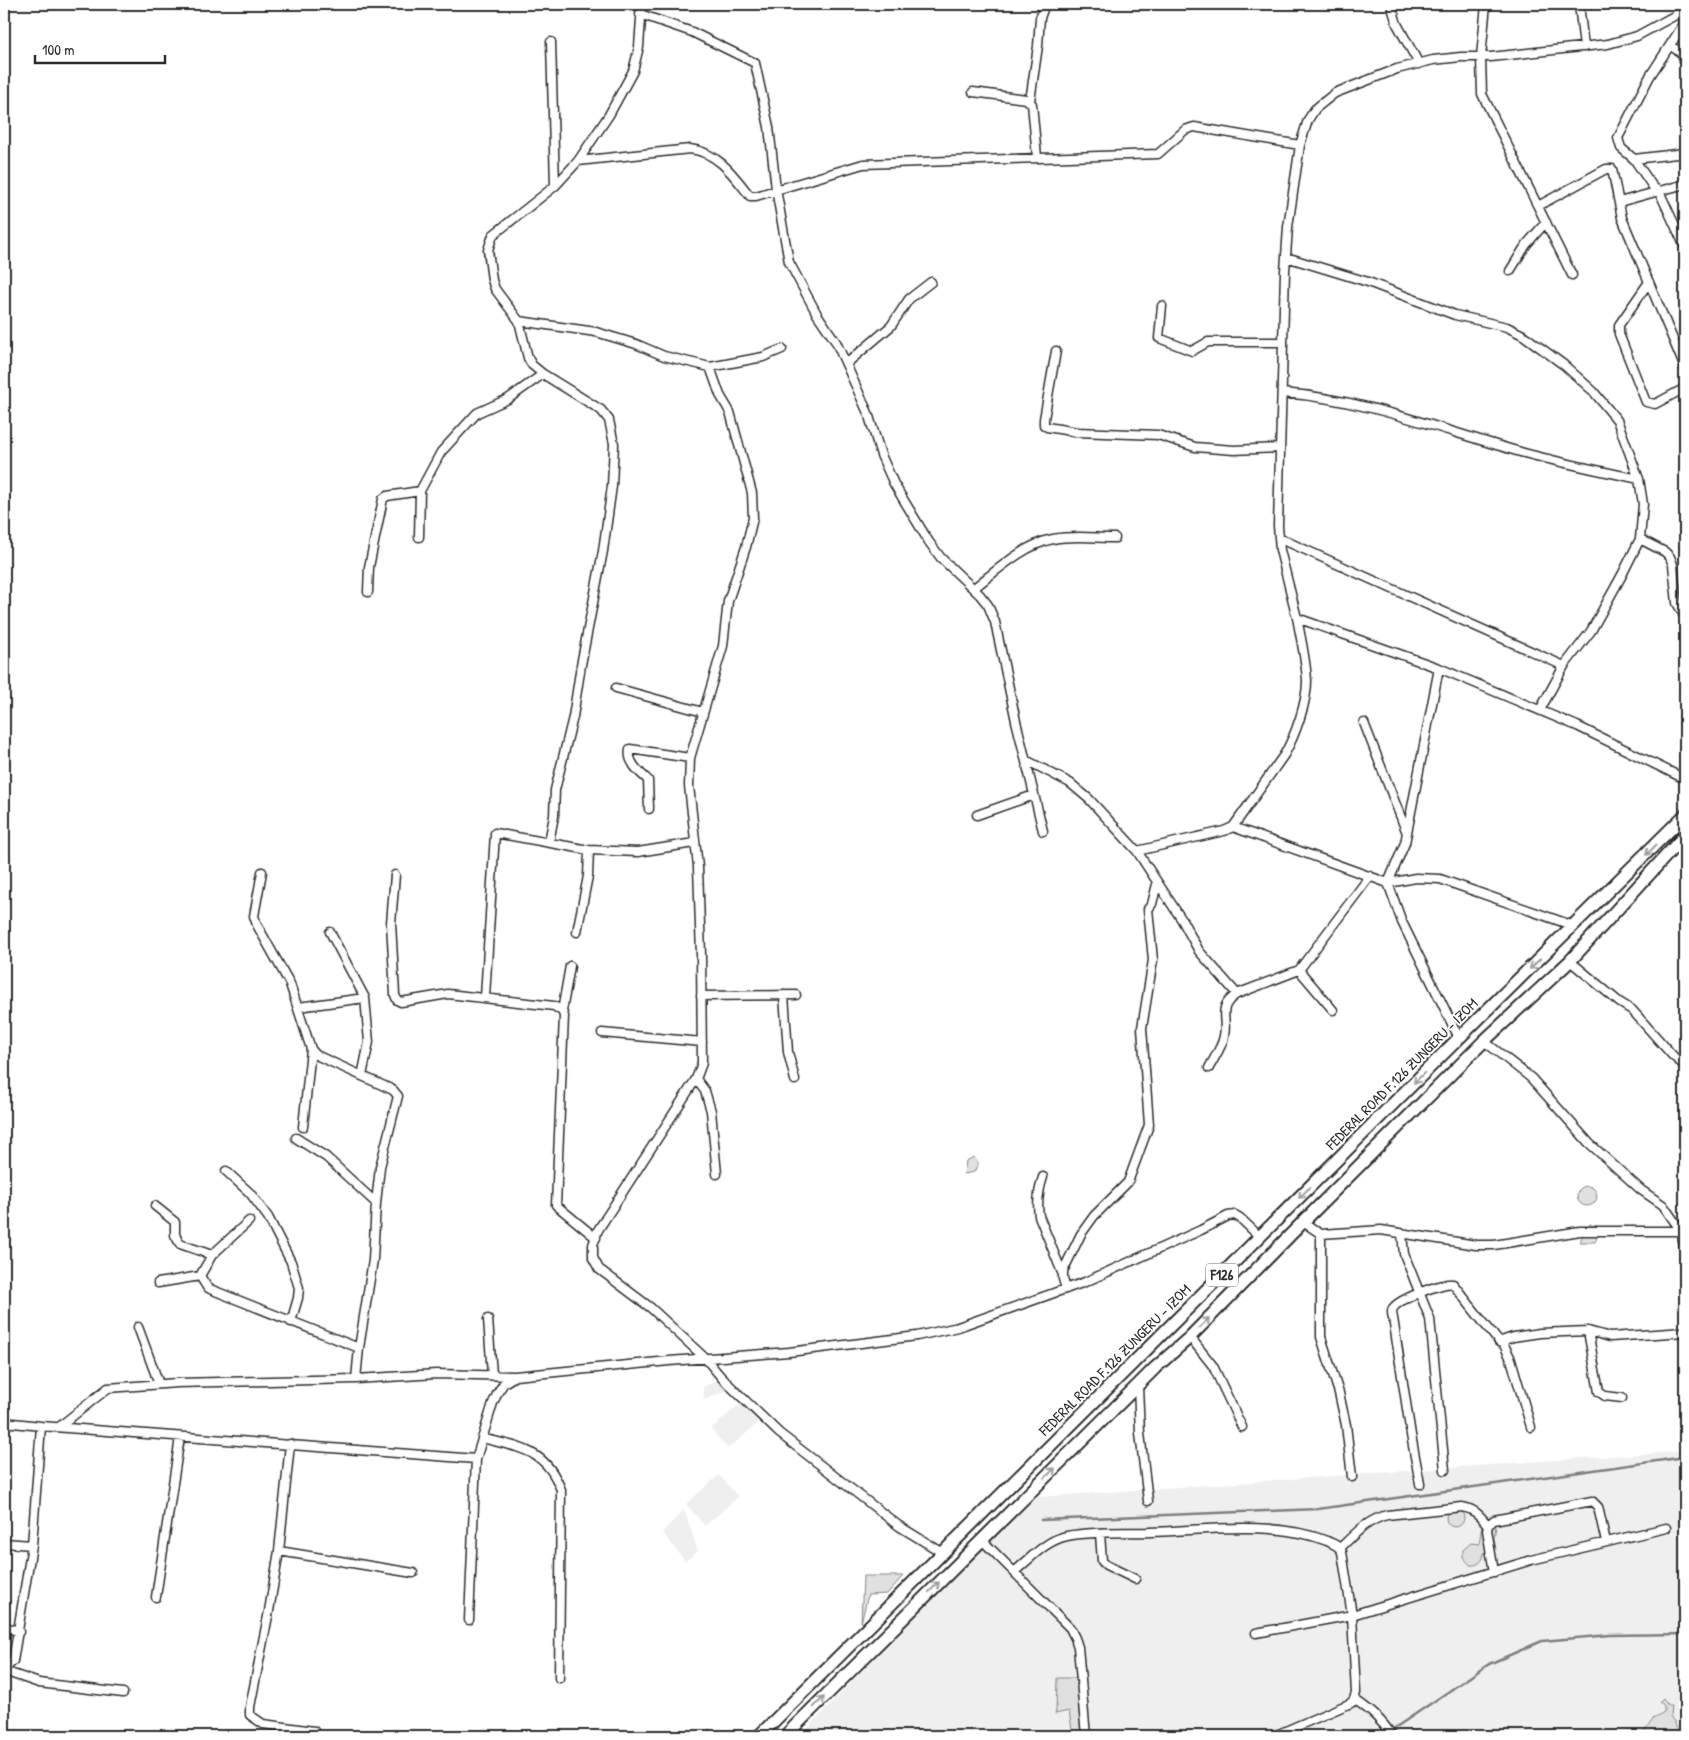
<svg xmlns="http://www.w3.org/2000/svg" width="1689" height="1740" viewBox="0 0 1689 1740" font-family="'Patrick Hand',sans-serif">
<rect width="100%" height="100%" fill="#fff"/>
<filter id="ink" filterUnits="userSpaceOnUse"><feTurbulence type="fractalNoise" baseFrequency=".02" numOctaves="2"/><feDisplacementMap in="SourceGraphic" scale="10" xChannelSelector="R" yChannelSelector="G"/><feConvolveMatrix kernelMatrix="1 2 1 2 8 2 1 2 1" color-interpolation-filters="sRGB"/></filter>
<g filter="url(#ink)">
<path fill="#efefef" d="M725,1377L730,1389L704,1400L703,1387Z
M748,1397L765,1417L728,1449L711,1429Z
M1685,1451V1736H801L1024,1498Z
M719,1475L738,1497L705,1526L686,1504Z
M684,1510L698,1551L685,1561L662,1532Z"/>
<path fill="#e0e0e0" stroke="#868686" d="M974,1157L978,1164L974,1172L964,1174L966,1161Z
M1577 1196a10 10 0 1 1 20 0a10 10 0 1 1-20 0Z
M1590,1224L1601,1229L1595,1242H1579Z
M1446 1518a9 9 0 1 1 18 0a9 9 0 1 1-18 0Z
M1491,1519L1496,1526L1494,1538L1496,1550L1489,1557L1484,1552C1484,1561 1478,1566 1470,1565L1463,1557V1550L1471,1543L1479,1544L1482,1525Z
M863,1576H903L887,1594L868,1595L861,1623Z
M1057,1678H1078L1084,1736H1073L1069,1711L1055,1714L1056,1711Z
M1663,1698L1668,1706H1671L1670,1717L1675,1724L1680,1736H1646L1644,1732L1654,1718L1664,1712V1706L1660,1701Z"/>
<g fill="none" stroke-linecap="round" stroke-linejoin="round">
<path stroke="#7e7e7e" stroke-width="2.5" d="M1041,1520L1318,1509L1685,1457
M709,1730L717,1736
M1383,1736L1489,1664L1542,1641L1610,1635L1685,1634"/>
<defs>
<path id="street" d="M1391,4L1397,24L1419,64
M1486,4L1481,57L1482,94L1572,275
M1579,4L1584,47
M1685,10L1637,36L1608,44L1491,57H1461L1433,60L1397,69L1335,93L1315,109L1308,120L1300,145L1288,227L1285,271L1278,526L1280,550L1297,618L1439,668L1577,726L1685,779
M640,14L692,32L755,63L769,127L776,189L789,262L817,314L836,342L868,413L881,455L894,484L929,542L941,558L980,595L988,605L995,622L1016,721L1043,831
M1685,22L1650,76L1618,138L1621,148L1634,159L1653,187L1659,191L1685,247
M551,42L555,186
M1670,45L1685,56
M973,92L1026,99L1032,104L1037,157
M1030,101L1038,46L1040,18L1045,4
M1634,159L1685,153
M578,161L690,149C718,152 734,176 750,196H756L863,164L1158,154L1185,130L1194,127L1300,145
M1619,202L1685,184
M1538,206L1606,169H1612L1622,218L1685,368
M1286,257L1368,282L1455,315L1507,327L1523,335L1564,365L1593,391L1617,420L1639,479L1643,504L1640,539L1622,575L1591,631L1564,666L1540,710
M1510,271L1526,245L1546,222
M1649,282L1619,325V334L1646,402L1655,404L1685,388
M1162,306L1159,338L1192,351L1208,342H1283
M519,321L596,332L636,344L664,356L710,367L763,357L782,349
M1056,351L1044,419V425L1047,427L1077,432L1158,435L1195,447L1234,450L1280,448
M846,364L891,326L909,299L931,282
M710,367L720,395L730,412L752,493L753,518L746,547L728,601L723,646L690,758L689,786L698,867L701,955L702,1063L696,1079L598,1230L593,1245V1258L599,1269L651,1308L705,1358L722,1378L779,1433L899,1526L943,1553
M1282,393C1366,399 1444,431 1524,453C1562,463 1601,471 1639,479
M419,537L420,491L441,452L477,413L508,399L543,374
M1279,538L1564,666
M1640,539L1665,552L1670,557L1673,565L1677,603L1685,617
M974,588C996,571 1025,544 1053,539C1073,535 1095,538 1115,538
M368,592L369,567L383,499L387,496L420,491
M1439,668L1405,843L1388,883L1402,922L1459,1038
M616,688L703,712
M1364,723L1407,833
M1026,760L1070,783L1089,799L1137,851L1182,920L1199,951L1237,994
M649,809L648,780C639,772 627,762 630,749L690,758
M977,815L1034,795
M1233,827L1388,883L1416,878L1440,879L1574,926
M1678,841L1685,851
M549,842L554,816L555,790L573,717L581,665L603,551L612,486L614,444L609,420L601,410L543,374L532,365L528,358L519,321L495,289L492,280L488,250L493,235L555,186L578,161L609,115L633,71L639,47L642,4
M1137,851L1224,831L1233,827L1284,755C1295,736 1307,703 1307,681C1306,660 1301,639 1297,618
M262,872L254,916L257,925L290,984L311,1049L316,1055L393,1090L398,1096L380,1167L376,1203L373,1260L359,1348L356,1379
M395,875L391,923L395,995L397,1000L401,1002L448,994L554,1006L562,1011L564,1016L556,1205L596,1238
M330,932L365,998L369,1042L362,1076
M577,932L588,876L589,850
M1570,961L1619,1002L1632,1010L1673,1056L1685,1066
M784,995L788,1052L795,1080
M701,996L796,995
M485,997L495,833L589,850L638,852L694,843
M298,1007L365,998
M1333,1010L1299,970L1370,876
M562,1011L570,966
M602,1033L702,1042
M1484,1041L1531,1078L1589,1143L1641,1190L1663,1205L1681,1231L1685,1250
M1209,1068C1214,1058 1222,1047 1224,1036C1228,1017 1216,1008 1237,994L1299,970
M696,1079L705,1091L711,1111L717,1174
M303,1127L311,1049
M296,1138L326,1157L376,1203
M226,1171L250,1193L268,1217L291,1262L299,1288L298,1298L291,1322
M1043,1177C1039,1189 1037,1203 1039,1216L1063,1275
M155,1206L175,1222V1235L180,1244L212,1255
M1303,1222L1321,1234L1381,1230L1476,1245H1494L1580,1231H1685
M1321,1234V1337L1339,1393L1346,1425L1352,1477
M1402,1234L1404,1254L1430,1319L1445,1470
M200,1276L207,1287L210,1289L359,1348
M200,1276L212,1255L249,1221
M158,1283L200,1276
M1066,1289L1063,1279V1271L1081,1234L1094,1216L1128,1182L1149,1125L1142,1028L1153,960L1148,909L1152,904L1157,884
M488,1319L492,1375
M138,1327L159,1384
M1588,1331L1599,1392L1605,1396L1622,1398
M1190,1337L1213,1366L1242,1427
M1499,1342L1513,1337L1540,1333L1588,1331L1610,1337L1685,1332
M1138,1386L1140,1433L1148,1501
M4,1422L41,1426L476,1459
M59,1427L108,1388L177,1383L356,1379L436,1374L515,1376
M482,1438C520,1448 546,1449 561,1490L559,1678
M290,1444L279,1551L269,1611L250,1707V1715L263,1724L314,1731
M1420,1484L1411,1435L1393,1318C1392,1314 1391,1310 1394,1307C1400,1299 1445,1281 1453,1284L1499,1342L1503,1343L1511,1359L1531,1427
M1100,1534L1102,1561L1106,1565L1135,1579
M982,1540L1070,1628L1075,1638L1078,1647L1086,1736
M4,1543L32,1545
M1340,1548C1355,1534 1367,1520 1387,1515L1462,1507C1475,1509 1480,1516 1488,1525
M279,1551L413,1573
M1014,1572C1030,1559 1046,1540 1067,1536C1094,1531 1123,1533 1150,1532C1206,1530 1274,1520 1327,1541C1333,1544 1339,1545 1342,1552L1352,1615L1356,1693L1354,1699L1351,1703L1274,1736
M1494,1572L1487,1530L1488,1525L1494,1520L1592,1501L1598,1507L1606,1542
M156,1597L180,1437
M469,1620L476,1459L493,1403L498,1392L504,1383L515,1376L669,1361L789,1352L917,1336L958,1327L1085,1282L1201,1230L1228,1216L1235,1215L1240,1218L1260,1237
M4,1626L19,1632
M1256,1633L1352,1615L1531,1560L1666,1528
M4,1670L13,1661L32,1545L41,1426
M4,1671L39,1683L123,1693
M1354,1699C1370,1710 1382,1720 1392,1736"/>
<path id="primary" d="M759,1736L1459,1038L1685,815
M785,1736L1155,1368L1190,1337L1303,1222L1484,1041L1570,961L1685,835"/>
</defs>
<use href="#street" stroke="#2b2b2b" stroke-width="11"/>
<use href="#primary" stroke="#2b2b2b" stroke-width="15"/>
<use href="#street" stroke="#fff" stroke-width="8"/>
<use href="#primary" stroke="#fff" stroke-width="11"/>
</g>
<defs><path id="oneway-shaft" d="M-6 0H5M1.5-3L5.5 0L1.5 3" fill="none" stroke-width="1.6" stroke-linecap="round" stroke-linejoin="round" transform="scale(1.25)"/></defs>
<g stroke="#a0a0a0">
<use href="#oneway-shaft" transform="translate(1651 850) rotate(135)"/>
<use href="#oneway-shaft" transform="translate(1535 964) rotate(136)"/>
<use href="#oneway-shaft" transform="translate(1419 1078) rotate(135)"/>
<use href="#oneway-shaft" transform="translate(1304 1193) rotate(135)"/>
<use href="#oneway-shaft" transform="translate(1204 1323) rotate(-46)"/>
<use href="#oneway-shaft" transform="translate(1050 1473) rotate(-45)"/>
<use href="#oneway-shaft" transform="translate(934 1587) rotate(-45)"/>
<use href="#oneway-shaft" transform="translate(819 1702) rotate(-45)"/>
</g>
</g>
<g text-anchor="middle" stroke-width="4" stroke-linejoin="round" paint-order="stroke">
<rect fill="#fff" stroke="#6b6b6b" stroke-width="1" x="1206" y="1263.5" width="32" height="23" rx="4"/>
<g font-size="14" font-weight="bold" fill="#2b2b2b">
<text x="1222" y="1280">F126</text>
</g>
<g font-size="15" fill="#2b2b2b" stroke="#fff">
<text transform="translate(1402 1074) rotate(-45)" y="5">FEDERAL ROAD F.126 ZUNGERU - IZOM</text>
<text transform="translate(1115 1360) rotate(-45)" y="5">FEDERAL ROAD F.126 ZUNGERU - IZOM</text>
</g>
</g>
<rect width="1689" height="1740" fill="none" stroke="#fff" stroke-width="20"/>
<rect x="10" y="10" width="1669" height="1720" fill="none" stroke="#2b2b2b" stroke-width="2" filter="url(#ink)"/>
<path d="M35 55v8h130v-8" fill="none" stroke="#2b2b2b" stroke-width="2.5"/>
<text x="42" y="55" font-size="15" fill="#2b2b2b" stroke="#ffffff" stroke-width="4" paint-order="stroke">100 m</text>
</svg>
